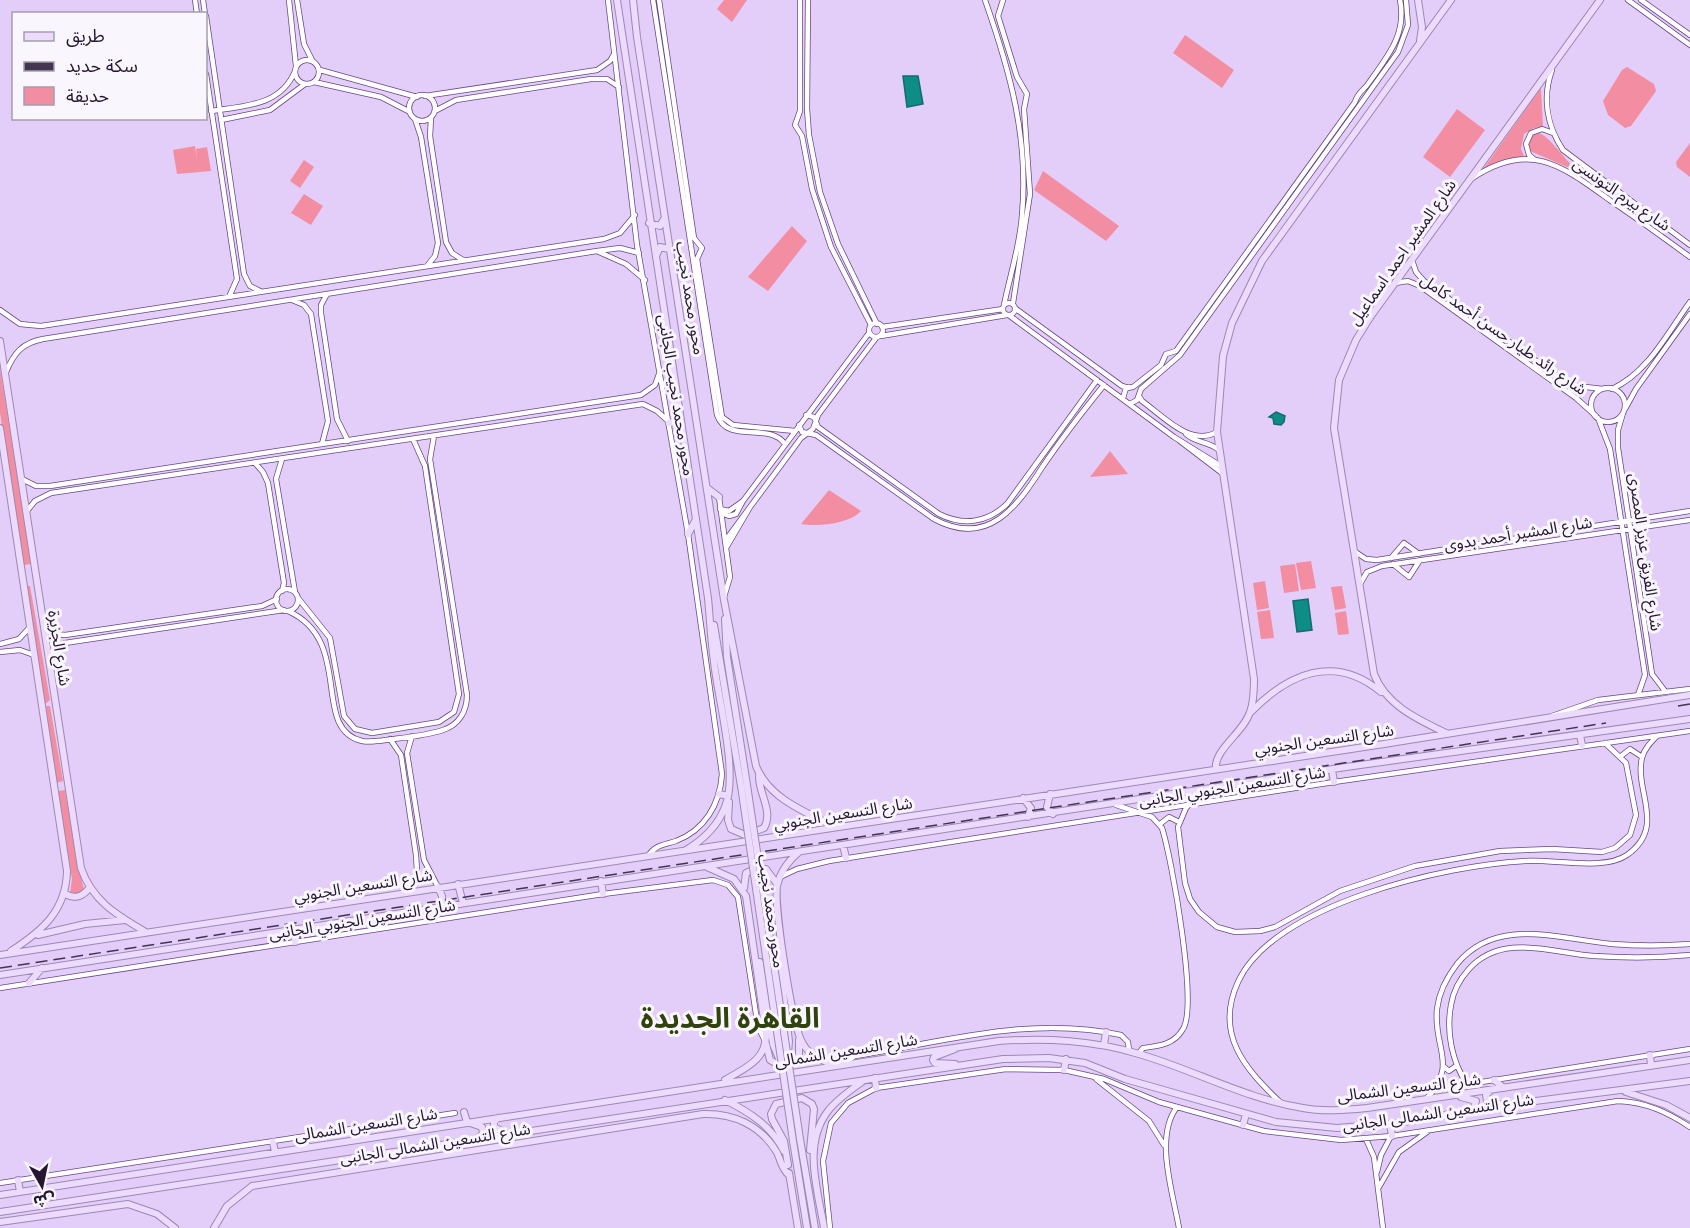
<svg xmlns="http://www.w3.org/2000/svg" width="1690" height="1228" viewBox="0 0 1690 1228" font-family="'Noto Sans','Noto Sans Arabic',sans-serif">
<rect width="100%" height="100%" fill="#e3cdf9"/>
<path fill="#f38ea2" d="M724,0H747L732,22L717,9Z
M1185,35L1234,70L1222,88L1173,53Z
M1627,67L1654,84L1656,91L1631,126L1625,128L1608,115L1603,101L1622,70Z
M1541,88L1543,127L1534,128L1524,134L1521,149L1524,156L1484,168Z
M1457,109L1485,130L1450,177L1423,157Z
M1538,133C1549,135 1563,158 1574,167L1572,169L1530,151L1528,143L1532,135Z
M1690,143V177L1677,167L1676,162Z
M195,146L197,160L196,149L207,147L211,171L177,174L173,150Z
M304,160L314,167L300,188L290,181Z
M1043,171L1119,226L1106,241L1034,190Z
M304,194L323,206L311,225L291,213Z
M792,226L807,241L768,291L748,277Z
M0,368L31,564L23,565L0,413Z
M1110,451L1128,474L1090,477Z
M829,490L861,511C849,524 818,527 801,524Z
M1311,561L1316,588L1301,590L1296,563Z
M1295,564L1299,591L1284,593L1280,566Z
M1265,581L1269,608L1257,610L1253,583Z
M27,586H30L50,700L45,704Z
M1342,586L1346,608L1335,610L1331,587Z
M1270,610L1274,638L1261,639L1257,612Z
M1346,611L1349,634L1338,635L1335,613Z
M46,706H50L63,781L56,783Z
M65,790L76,858L84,889L80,893H70L72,879L58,791Z"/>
<path fill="#0d8d85" stroke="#146a6c" stroke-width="1.5" d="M903,76H918L923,104L907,107Z
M1276,412L1285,416L1284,422L1281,425L1274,424L1273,418L1269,417Z
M1308,599L1312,630L1297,632L1293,601Z"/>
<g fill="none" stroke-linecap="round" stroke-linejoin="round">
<defs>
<path id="minor" d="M195,0L197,14
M203,0L205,14
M289,0L296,66
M297,0L304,44L312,60
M608,0L637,245L688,534L722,774C720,804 705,830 676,841C664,845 655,845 648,856
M653,0L717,415C728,445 769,421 785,444
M659,0L694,238L702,248L697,259L722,417L733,425L795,431
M800,0V111L795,125L802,136L812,189L831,247L871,325
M808,0L807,109L809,135L820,192L838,244L877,324
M985,0C1010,71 1029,139 1022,215C1020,246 1010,275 1004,305
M1003,0L998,16L1017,77L1027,94L1024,109L1030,194L1013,303
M1628,0L1690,45
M1641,0L1690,35
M206,16L244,274L250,286L260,291
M295 72a12 12 0 1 1 24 0a12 12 0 1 1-24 0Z
M320,70L417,97
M1552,70C1542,98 1547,126 1563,150L1690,245
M206,74L237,279L229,297
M314,82L381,97L410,112
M409 108a13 13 0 1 1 26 0a13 13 0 1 1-26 0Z
M425,96L597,70L610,61L614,54
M211,111C244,106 281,106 295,71
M435,111L456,100L591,79H607L619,87
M431,118L430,136L446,242L452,253L463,260
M415,119L421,137L438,243L435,256L427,266
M221,120L270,110L305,84
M1534,159L1529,155L1526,144L1531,133L1542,129L1553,133
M1471,179C1530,139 1562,166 1611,201C1638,219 1664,238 1690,257
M599,252L626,264L645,280
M1412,260L1416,272L1424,281L1560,378L1577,386L1603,389
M1395,283L1408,281L1420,286L1576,398L1596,416
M327,294L321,305V313L337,419L348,441
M292,300L304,305L311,314L328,421L322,444
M1003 309a6 6 0 1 1 12 0a6 6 0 1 1-12 0Z
M1016,309L1122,386L1129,388
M0,310L20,324L41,326L604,239L620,233L635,215
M1010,316L1174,437L1221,466
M869 330a7 7 0 1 1 14 0a7 7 0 1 1-14 0Z
M882,327L1003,309
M881,336L1007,315
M6,372C14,353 22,343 43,339L597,251L620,248L639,253
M1591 405a17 17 0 1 1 34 0a17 17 0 1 1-34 0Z
M1612,389C1648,373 1668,332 1690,302
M1139,396L1142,401C1163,416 1190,447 1217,432
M1123,398L1126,388L1133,387L1161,365L1166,354L1176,351L1355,102C1358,92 1363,91 1368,84C1387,57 1407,35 1400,0
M1130,404L1137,400L1141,389L1180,355L1398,52L1408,25L1406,0
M1625,409L1636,389L1690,314
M1623,413L1618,430V448L1652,674L1665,691
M806,415L814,417L818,427L939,514C963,526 987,523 1007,504L1097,380
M1598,418L1610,449L1645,675L1638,695
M799,425L802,432L816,435L934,519C988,548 1017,507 1043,466C1062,438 1083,411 1104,385
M1186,434C1195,443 1208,441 1219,450
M1180,441L1222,473
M282,459L276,479L295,592
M255,463L263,472L268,483L284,583L282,591
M22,479L36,486H50L641,395L655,385L659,374
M719,497L730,577L724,597
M720,509L729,511L743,501L869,333
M26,512L35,501L51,493L643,404L657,411L667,420
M721,513L729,516L736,514L743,501
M725,541L801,438L813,429L818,415L876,338
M726,548L750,507
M1354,551L1366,559L1377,560L1690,511
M1391,558L1404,543L1419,554
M1393,564L1409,577L1420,560
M1360,584L1367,572L1382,566L1690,520
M276 600a11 11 0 1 1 22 0a11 11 0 1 1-22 0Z
M298,598L330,638L344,716L355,729L372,733L439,722L454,712L459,694L425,466L413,439
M288,611C355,641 310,729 362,741C372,743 384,740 394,739C410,737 428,735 443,730C459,725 467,711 467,695L430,459L434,436
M44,624L55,634L65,635L262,606L277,599
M0,644L19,639L29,628
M0,652L20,650L34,655
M48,657L55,648L65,643L284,610
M1552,716L1598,700L1690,689
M412,736L407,753L424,860L438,887
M390,739L401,755L416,855L417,871L411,891
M1621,756L1630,749L1642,757
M1203,790L1186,808L1178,827L1185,883L1190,899L1199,912L1217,927L1235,932L1260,931L1275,927L1340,891L1415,866L1500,851L1552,849L1602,852L1615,848L1630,835L1636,815L1626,763L1605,743
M1116,805L1152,817L1162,828C1172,860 1198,1005 1183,1029C1174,1045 1158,1046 1143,1048L1138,1054
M1160,824L1169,817L1179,822
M780,877L797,869L829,861L1334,782L1690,731
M0,988L603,894L713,880L728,885L738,897L758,1027L766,1043
M843,1064L855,1056C944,1042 1030,1015 1121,1035L1128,1042L1129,1051
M1443,1066L1449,1071L1456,1066
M1096,1079L1149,1121L1164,1145
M1467,1084C1452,1062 1446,1032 1451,1005C1453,992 1459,980 1469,969C1502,932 1552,953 1594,956C1626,958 1658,958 1690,955
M1437,1089L1690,1049
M1426,1099C1459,1064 1433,1049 1437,1009C1439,992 1447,977 1457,964C1496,916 1559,939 1612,944C1638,946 1664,946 1690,944
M1281,1103C1245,1069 1214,1034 1238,982C1273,904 1447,865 1525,861C1554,859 1604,871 1627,855C1667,827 1634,791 1642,758C1644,749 1651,742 1657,736
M1177,1107C1154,1137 1173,1193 1179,1228
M1366,1139L1374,1157L1383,1228
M1377,1172L1381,1155L1391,1136
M0,1183L455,1113
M1379,1187L1399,1152L1427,1132
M830,1228L823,1161L831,1123L848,1103L876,1088L1006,1069L1064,1070L1104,1079L1159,1102L1264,1131L1341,1140L1392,1136L1618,1101C1646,1102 1667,1112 1690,1127"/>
<path id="major" d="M617,0L708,598C710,619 711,641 714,662C718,700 739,773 725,807C718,825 703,840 686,850
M633,0L637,37L724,600L756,766C769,799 806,812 835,827
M1418,0L1422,27L1420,41
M649,223L660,226L664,219
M656,256L660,247L669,249
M0,341L81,868C92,900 115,914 144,931
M669,423L680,421
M0,428L67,871C66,911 42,931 11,951
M707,488L719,497
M688,534L695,521
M725,619L727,657L747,785
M714,625L741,786
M1251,712C1288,674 1334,653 1381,692
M1446,733C1417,719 1386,705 1374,674L1334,428L1339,380L1356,340L1371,316L1600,0
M1580,735L1582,745
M1216,768C1214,750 1244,732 1250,712C1254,702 1254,690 1254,679L1217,432L1223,356L1232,323L1262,261L1451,0
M1332,770L1334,782
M719,794L728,796
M1050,794L1047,807L1053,814
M1023,798L1031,808L1028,817
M729,802L728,820L731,829L745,835L764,828C774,811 758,793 759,775
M843,845L846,858
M799,852C788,861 780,872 777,886C774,907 792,1027 803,1044C809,1054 821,1061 833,1064
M707,867L734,879L746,896L766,1033C767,1060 745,1068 725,1080
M601,881L603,894
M458,884L463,903
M438,887L442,896V906
M744,888L746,873L755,869H766L777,884
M64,893C74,900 83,897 90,887
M294,929L295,942
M38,935L85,924L125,920
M780,941L779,959L789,1041L788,1053
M0,955L1384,744L1690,695
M760,962L773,1044L780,1061
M0,975L1346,767L1690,719
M29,983L42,968
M766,1044L770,1060L777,1064L799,1057V1040
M1104,1045L1106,1032
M955,1049L934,1057L933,1060L935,1063L955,1064
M1650,1055L1651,1066
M1064,1070L1066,1059
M875,1078L876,1088
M1494,1080L1504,1088
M1490,1091L1486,1095L1487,1101L1500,1104
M1626,1092L1666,1105L1690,1118
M1461,1097L1476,1101L1473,1111
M725,1100C751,1113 771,1126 784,1151
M464,1112L467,1122L482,1127L483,1134L478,1138
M498,1118L494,1121V1127L504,1132
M1390,1124L1392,1136
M1243,1125L1246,1114
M305,1137L307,1147
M800,1139L815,1228
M793,1141L807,1228
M273,1142L275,1152
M788,1165L784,1141L772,1119L771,1114L776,1104L802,1098L812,1104L814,1109L810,1150
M789,1173L798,1228
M18,1180L20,1192
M0,1195L999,1041C1047,1038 1092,1040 1139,1054C1194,1070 1246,1099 1303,1108C1324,1112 1346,1110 1367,1108L1690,1060
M0,1212L1003,1059L1049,1058L1085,1063L1125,1079L1276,1122L1337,1128L1398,1123L1505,1105L1690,1081
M0,1222L128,1204L157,1214L175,1228
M214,1228L227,1206L252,1186L703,1114C733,1113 760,1125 776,1151C781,1159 781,1169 789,1175
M824,1228C818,1190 802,1145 828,1111C837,1099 851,1090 863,1081"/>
</defs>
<use href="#minor" stroke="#694686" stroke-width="6"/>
<use href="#major" stroke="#9e87b4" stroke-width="8"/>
<use href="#minor" stroke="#fff" stroke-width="4.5"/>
<use href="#major" stroke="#ecdbfc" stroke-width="6"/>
<path stroke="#433452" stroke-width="1.5" stroke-dasharray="12 6" stroke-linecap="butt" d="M1678,706L1690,704
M0,968L1606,723"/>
<defs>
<path id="major-bridge" d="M747,785L800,1139
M741,786L793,1141"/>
</defs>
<use href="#major-bridge" stroke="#9e87b4" stroke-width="8" stroke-linecap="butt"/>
<use href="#major-bridge" stroke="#ecdbfc" stroke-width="6"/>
</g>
<g text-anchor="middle" stroke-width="6" stroke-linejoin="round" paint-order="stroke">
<g font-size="16" fill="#251732" stroke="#faf6fe">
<text transform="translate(1622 194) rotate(35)" y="6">شارع بيرم التونسى</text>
<text transform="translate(1402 252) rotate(-55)" y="6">شارع المشير احمد اسماعيل</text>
<text transform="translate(691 298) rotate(81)" y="6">محور محمد نجيب</text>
<text transform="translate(1504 334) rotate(35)" y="6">شارع رائد طيار حسن أحمد كامل</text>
<text transform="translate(677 395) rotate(81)" y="6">محور محمد نجيب الجانبى</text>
<text transform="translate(1518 533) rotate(-9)" y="6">شارع المشير أحمد بدوى</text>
<text transform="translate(1646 552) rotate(82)" y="6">شارع الفريق عزيز المصرى</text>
<text transform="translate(60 648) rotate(81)" y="6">شارع الجزيرة</text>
<text transform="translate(1324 739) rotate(-8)" y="6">شارع التسعين الجنوبي</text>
<text transform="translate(1232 786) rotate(-9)" y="6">شارع التسعين الجنوبي الجانبى</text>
<text transform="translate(843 813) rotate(-9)" y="6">شارع التسعين الجنوبي</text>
<text transform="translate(363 885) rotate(-9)" y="6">شارع التسعين الجنوبي</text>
<text transform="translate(772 911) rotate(82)" y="6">محور محمد نجيب</text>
<text transform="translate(362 919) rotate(-9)" y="6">شارع التسعين الجنوبي الجانبى</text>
<text transform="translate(846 1050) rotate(-9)" y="6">شارع التسعين الشمالى</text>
<text transform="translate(1409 1087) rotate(-7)" y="6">شارع التسعين الشمالى</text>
<text transform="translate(1438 1112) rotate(-8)" y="6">شارع التسعين الشمالى الجانبى</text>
<text transform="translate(366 1124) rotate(-9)" y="6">شارع التسعين الشمالى</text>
<text transform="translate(435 1143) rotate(-9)" y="6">شارع التسعين الشمالى الجانبى</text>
</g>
<g font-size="28" font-weight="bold" fill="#30430e" stroke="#faf6fe">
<text x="730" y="1028">القاهرة الجديدة</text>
</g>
</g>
<rect x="12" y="12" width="195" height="108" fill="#faf6fe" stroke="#a59dac" stroke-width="1.5"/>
<rect x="24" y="32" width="30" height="9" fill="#ecdbfc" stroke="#a59dac" stroke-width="1.5"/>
<text x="66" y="42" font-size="18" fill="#251732">طريق</text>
<rect x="24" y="62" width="30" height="9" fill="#433452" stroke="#a59dac" stroke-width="1.5"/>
<text x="66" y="72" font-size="18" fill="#251732">سكة حديد</text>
<rect x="24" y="87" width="30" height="18" fill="#f38ea2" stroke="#a59dac" stroke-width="1.5"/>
<text x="66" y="102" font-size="18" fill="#251732">حديقة</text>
<g transform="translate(42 1186) rotate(171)" stroke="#faf6fe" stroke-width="4.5" paint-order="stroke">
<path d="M0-4.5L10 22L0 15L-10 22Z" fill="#251732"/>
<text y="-9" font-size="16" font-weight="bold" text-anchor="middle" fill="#251732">ش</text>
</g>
</svg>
